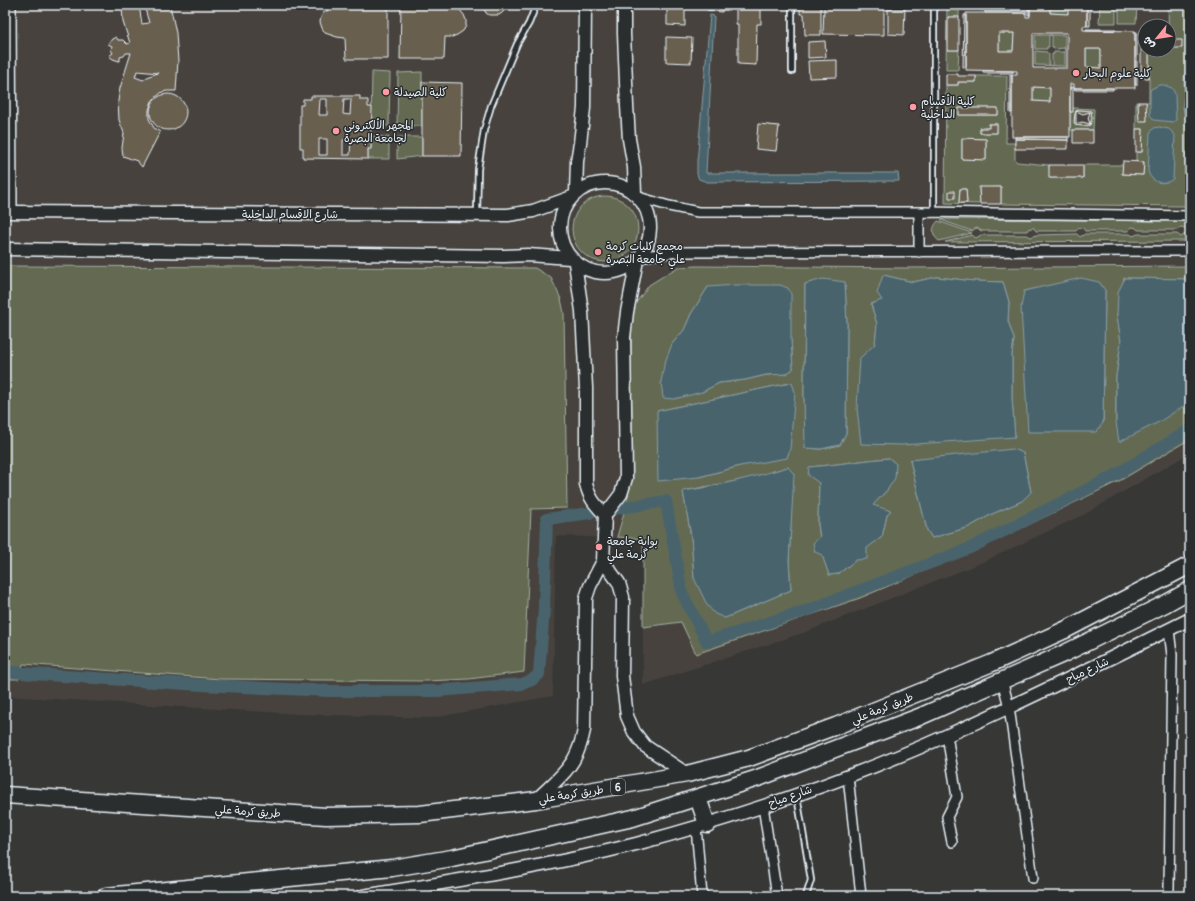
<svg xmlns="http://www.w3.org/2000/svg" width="1195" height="901" viewBox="0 0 1195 901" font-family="Pangolin,'Playpen Sans Arabic',sans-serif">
<rect width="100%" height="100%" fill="#373735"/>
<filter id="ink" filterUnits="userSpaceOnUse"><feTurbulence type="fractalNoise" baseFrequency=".025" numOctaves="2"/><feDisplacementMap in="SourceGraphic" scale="8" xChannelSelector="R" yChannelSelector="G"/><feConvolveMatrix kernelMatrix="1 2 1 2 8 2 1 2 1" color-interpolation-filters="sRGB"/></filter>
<g filter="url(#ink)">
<path fill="#46433d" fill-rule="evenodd" d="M5,5H1190V453L1087,513L981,563L803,633L643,685V539L556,536L553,696L432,718L298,714L5,696ZM1145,26H1169V50H1145Z"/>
<path fill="#636b51" stroke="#a6aea4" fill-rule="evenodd" d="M947,5H959V17H948V50H959L958,70H946Z
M995,5H1012V10H995Z
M1050,5H1068V14L1050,13Z
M1100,5H1116V23H1099Z
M1119,5H1137L1136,23H1119Z
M1168,5H1190V207L1183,206L1001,204V187L979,188L980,204L945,203L946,85H958V82H976V76H1007L1006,143H1015V160L1017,162L1049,165L1050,178H1083V165H1123V174L1143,175L1144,162H1136V152H1142L1143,129H1136V102H1138L1139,120H1146V102H1149V50H1169ZM959,108H998V115H959ZM989,124H997V133H980V128H989ZM962,139H986V159H962ZM960,189H966L967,203H959Z
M999,33H1014L1013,51H999Z
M1035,35H1065V66L1035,65V51L1047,52V53L1049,54V65L1052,66V54H1054V52H1065V48L1054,49V47H1052V35H1049V47H1047V49H1035Z
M1086,49H1101V68L1086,67Z
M372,72L390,73L389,126L371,125Z
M422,72V126H397L398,73Z
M1033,87L1050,88V102L1033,101Z
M1073,108L1094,109L1093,130H1070V112H1072ZM1079,110L1090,111L1092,118L1090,125L1083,126L1075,125C1074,120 1074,116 1076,111Z
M371,136L389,137V159H368V149L371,148Z
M397,137H422V156L397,159Z
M572 229a33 33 0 1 1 66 0a33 33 0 1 1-66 0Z
M945,219L1190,221V229L1186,231L1184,228L1181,227L1177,230H1138L1136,228L1133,227L1130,228L1129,231H1085L1083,228C1080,227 1077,227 1076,231H1036L1034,228H1031L1028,229L1027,231H981L979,229L976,228L972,231L941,220Z
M938,221L972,233L939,241C931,235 932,227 938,221Z
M1077,234L1080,237L1085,234H1130L1133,236L1138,234H1177L1181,237L1185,234L1190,236V241L945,242L972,235L976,238L981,235H1027L1031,237L1036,235Z
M5,266L535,268L551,278L561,299L564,313L567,508L531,509L524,672L469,679L427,681L220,679L23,664L19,679H5Z
M696,266L907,268L1190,266V279L1124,278L1117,315L1121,342L1116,377V422L1188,403L1190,401V439L1121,480L995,541L860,598L696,654L681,622L643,627V539L617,537L627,502L632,435L631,341L633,307L649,285L678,267ZM883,275L913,282L937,277L974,281L1003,282L1009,302L1008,321L1014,339L1012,354V398L1015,437L860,358L875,345L877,324L871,304L882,301ZM1099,282L1105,291L1103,423ZM845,283L847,325L846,433L840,445L821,449L806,448L804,395L805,284ZM708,287L791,340L793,369L786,374L766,375L745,380L719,383L702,392L672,344L684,330L691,314ZM792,383L740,466L699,477L657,411L780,385ZM1023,453L1031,492L1022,501L992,514L969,527L932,538L927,530L910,460ZM889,458L896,464L888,489L873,505L887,515L882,537L866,548L856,560L838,574L829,575L822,554L818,524L819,483L810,467C836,465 862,460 889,458ZM788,467L791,523L789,561L791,590L725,618L694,578L691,536L683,491L747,479Z"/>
<path fill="#49646d" stroke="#899ca5" d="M710,15L714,16L706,173H898L899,181L707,182L699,179L697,174V163Z
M1190,65V123C1186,120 1182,109 1183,103C1183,100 1185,97 1185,94C1184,84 1182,72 1190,65Z
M1159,85H1164L1172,88L1175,94L1176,120L1173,122L1154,120L1150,115V91L1151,89Z
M1159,127L1169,129L1175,135L1173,179C1164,186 1151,183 1148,171L1150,133L1154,128Z
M1190,144V187L1187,183V151Z
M883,275L913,282L937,277L974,281L1003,282L1009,302L1008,321L1014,339L1012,354V398L1015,437L902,445L861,444L857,408L860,358L875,344L877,324L871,304L882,300L877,293Z
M1081,278L1099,282L1105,290L1103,423L1096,432H1028L1021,307L1024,291Z
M1125,278L1190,279V401L1188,403L1159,422L1119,442L1116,422V377L1121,342L1117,315L1118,292Z
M823,279L845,282L847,325L846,433L840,445L821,449L805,448L804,395L805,284Z
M735,285H780L788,288L791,294V340L793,369L786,374L766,375L745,380L719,383L702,392L674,399L663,398L661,382L664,365L672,344L684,330L691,314L708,287Z
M792,383L795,392L790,449L787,458L740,466L699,477L658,481L657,411L780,385Z
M1013,449L1023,453L1031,492L1022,501L992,514L969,527L932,538L927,530L910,460Z
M889,458L896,464L895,478L888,489L873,505L891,511L887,515L882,537L867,548V559L856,560L838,574L829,575L822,555L815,552L813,543L820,537L818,524L819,483L808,475L809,467C836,465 862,460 889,458Z
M788,467L794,474L789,561L791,590L725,618L715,614L707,605L694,578L691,536L683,491C719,486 753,477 788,467Z"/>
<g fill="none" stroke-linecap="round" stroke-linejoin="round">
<path stroke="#49646d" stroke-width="12" d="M613,509L666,501L682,593L707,642L808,610L970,548L1114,476L1190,430
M5,671L33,674L202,685L330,691H437L522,684L532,680L539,674L544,608L547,519L590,513"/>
</g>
<path fill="#695e50" stroke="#e8f1f8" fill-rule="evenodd" d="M122,5H139L142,24L149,23L144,5H170L176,33L178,61L176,91H167L162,92L155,98L152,101L149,110V119L154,128L160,132L142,167L137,161L123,156L122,148L124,133L119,120L118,101L120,88L131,53H126L124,56L120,57V61H119L113,59L109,56L113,53L111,50L112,46L108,44L112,39L116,37L118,40H123L127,44L130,43L123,22ZM137,71L158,73L149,76L143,80L135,77Z
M290,5H310L306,9L299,10L295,9Z
M348,5H388V59H346L345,38L337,37L325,33L322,28L320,22L321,17L323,13L332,8L348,7Z
M401,5H442V7H450L459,9L464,15L466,20V26L463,31L457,35L452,37H445L444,59H400Z
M482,5H508L506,9L502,13L499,15H489L486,13Z
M667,5H685V26L667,25Z
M708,5H723L722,12L707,10Z
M736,5H761V24H757L756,65L738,64V24H736Z
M980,5H995V10H980Z
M1028,5H1030V15H1028Z
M1030,5H1050V13L1068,14V5H1087V26H1083V30L1135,31V88H1074V84H1070V137H1012V75H1017V71L966,70V13H1026V17H1030ZM999,33H1014L1013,51H999ZM1033,33H1067V68H1033ZM1086,49H1101V68L1086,67ZM1033,87L1050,88V102L1033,101Z
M1087,5H1090V26H1087Z
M800,6H821V35H805L804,14H800Z
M824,7L884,8V35L823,34Z
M888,9H905L904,35L888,34Z
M985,11H1026V13H985Z
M964,15H966V67H963Z
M948,17H959V50H948Z
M1086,29H1115V30H1086Z
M1140,31L1145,32V45H1139Z
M1135,32H1137V85H1135Z
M666,37L692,38L691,63L666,62Z
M1173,40H1182V48H1173Z
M825,41L826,57L808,58V42Z
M1141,45H1145V50H1149V78H1141Z
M837,60V77L809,78L808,61Z
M983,71H1013V73H983Z
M946,74H958V76H976V82H958V85H946Z
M1010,75H1012V113H1010Z
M422,82L462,83L461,156H422Z
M1070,87H1073V112H1070Z
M1074,88H1113V90H1075Z
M150 112a18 18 0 1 1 36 0a18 18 0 1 1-36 0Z
M311,96H360V100H368V107H372L371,149H368V159L303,158V148H300V105H303V99H311ZM320,99H327V115H319ZM344,99H351L350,115L343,114ZM319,139H327V155H319ZM343,140H351L350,155H343Z
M1138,102H1146L1147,121H1139Z
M959,108H998V115H959Z
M1079,110L1091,111L1092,118L1090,125L1083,126L1075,125L1074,122L1075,114L1076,111Z
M1076,111L1083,114L1090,112L1088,118L1090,124L1082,122L1076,124Z
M758,124L779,126L776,151L756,149Z
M989,124H997V133H980V128H989Z
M1136,129H1143L1142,152H1136Z
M1073,130H1093V143H1073Z
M1015,137H1068V140L1015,139Z
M962,138L986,139V160L962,159Z
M1015,139L1068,140V149H1015Z
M1123,161L1144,162L1143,175L1122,174Z
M1049,165H1083V178H1049Z
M979,187H1001V204H980Z
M960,189H966L967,203H959Z
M949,191H955V198H949Z"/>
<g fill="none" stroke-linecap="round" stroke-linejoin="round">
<defs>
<path id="service" d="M792,5V71
M934,212V5
M477,213L478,169L484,130L491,106L517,44L529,23L536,5
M797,796L811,880L806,896
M427,886L429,896"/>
<path id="minor" d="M11,5L12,212
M638,197L669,206L698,212H923L1190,216
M919,252V212
M638,259L652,255L678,252L1190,251
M1169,630L1172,655L1169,889
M1002,680L1009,707L1033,878
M947,735L957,797L947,817L952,842
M848,776L861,896
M763,806L777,896
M696,827L702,896"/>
<path id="tertiary" d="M624,5V34L627,106L629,139L634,167L635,194
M560 228a45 45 0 1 1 90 0a45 45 0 1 1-90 0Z
M576,193L577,161L580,143L584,108L585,5
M5,212L508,215L533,211L572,197
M5,249L504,256L528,255L570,258
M575,263L582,311L586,388V484C590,499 594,503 605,515
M603,561L619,583L623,597L622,676L627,716L634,732L645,746L687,774
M536,800C549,787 565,775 574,759C579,750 582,740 584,730L586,598L590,586L603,561L605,515L621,494L626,478L624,337L627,312L637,260
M363,896C455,881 546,867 636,844C741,816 848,780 948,735C1029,699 1110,659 1190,619"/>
<path id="trunk" d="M5,795L326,816L420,814L536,800L687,774L749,758L836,726L992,663L1067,629L1190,565
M698,798L707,824
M106,896L392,868L452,858L633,818L758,778L919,717L1063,654L1165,604L1190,590"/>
</defs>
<use href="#service" stroke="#e8f1f8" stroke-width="8"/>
<use href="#minor" stroke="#e8f1f8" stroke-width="12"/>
<use href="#tertiary" stroke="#e8f1f8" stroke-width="15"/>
<use href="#trunk" stroke="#e8f1f8" stroke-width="19"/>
<use href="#service" stroke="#2a2d2e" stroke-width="4.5"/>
<use href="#minor" stroke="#2a2d2e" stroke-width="9"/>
<use href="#tertiary" stroke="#2a2d2e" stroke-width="12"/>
<use href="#trunk" stroke="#2a2d2e" stroke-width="16"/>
</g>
</g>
<g fill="#ff9aa2" stroke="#2a2d2e" stroke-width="1.5">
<circle cx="1076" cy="73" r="4"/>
<circle cx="386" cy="92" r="4"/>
<circle cx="913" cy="107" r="4"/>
<circle cx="336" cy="131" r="4"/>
<circle cx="598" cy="252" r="4"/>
<circle cx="599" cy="547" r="4"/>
</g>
<g text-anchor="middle" stroke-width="3" stroke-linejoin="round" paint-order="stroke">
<rect fill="#2a2d2e" stroke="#afb6bb" stroke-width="1" x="611" y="779" width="14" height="16" rx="3"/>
<g font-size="10" font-weight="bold" fill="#e8f1f8">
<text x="618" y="791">6</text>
</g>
<g font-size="11" fill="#e8f1f8" stroke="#2a2d2e" text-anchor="start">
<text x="1084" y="77">كلية علوم البحار</text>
<text x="394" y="96">كلية الصيدلة</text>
<text x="921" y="105">كلية الأقسام<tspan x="921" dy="13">الداخلية</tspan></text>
<text x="344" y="129">المجهر الألكتروني<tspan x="344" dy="13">لجامعة البصرة</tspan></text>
<text x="606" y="250">مجمع كليات كرمة<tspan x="606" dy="13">علي جامعة البصرة</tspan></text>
<text x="607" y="545">بوابة جامعة<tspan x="607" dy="13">گرمة علي</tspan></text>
</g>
<g font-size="11" fill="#e8f1f8" stroke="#2a2d2e">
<text x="290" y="218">شارع الاقسام الداخلية</text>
<text transform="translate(1087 670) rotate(-25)" y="4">شارع مياح</text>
<text transform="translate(882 708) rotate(-22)" y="4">طريق كرمة علي</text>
<text transform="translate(571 794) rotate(-9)" y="4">طريق كرمة علي</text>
<text transform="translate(790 796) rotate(-19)" y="4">شارع مياح</text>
<text transform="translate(248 811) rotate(4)" y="4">طريق كرمة علي</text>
</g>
</g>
<rect width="1195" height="901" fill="none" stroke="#2a2d2e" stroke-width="20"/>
<rect x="10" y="10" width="1175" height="881" fill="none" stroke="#e8f1f8" stroke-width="1.5" filter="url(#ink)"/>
<g transform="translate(1157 38) rotate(240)"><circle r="19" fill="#2a2d2e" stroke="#767b7f"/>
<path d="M0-3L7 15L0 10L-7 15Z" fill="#ff9aa2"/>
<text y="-6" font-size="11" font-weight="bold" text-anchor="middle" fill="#e8f1f8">ش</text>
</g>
</svg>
